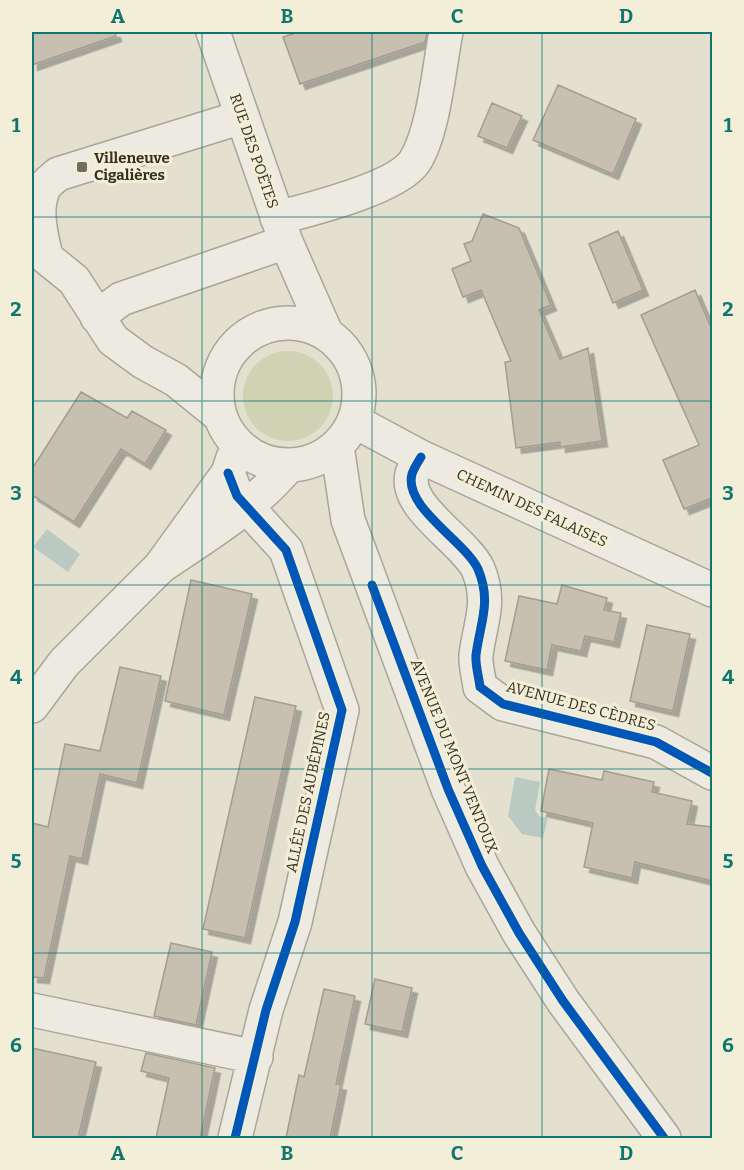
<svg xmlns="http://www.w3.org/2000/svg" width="744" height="1170" viewBox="0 0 744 1170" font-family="Bitter,serif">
<defs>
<filter id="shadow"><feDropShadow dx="5.5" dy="5.5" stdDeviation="0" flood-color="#0004"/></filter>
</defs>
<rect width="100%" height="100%" fill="#e3e0d0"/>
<path fill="#cfd3b4" d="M243 396a45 45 0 1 1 90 0a45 45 0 1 1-90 0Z"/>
<path fill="#bacac2" d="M47,529L80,554L68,572L33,547Z
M515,777L540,782L535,810L539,816L548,818L543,838L522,834L508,816Z"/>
<path fill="#c7c0b1" stroke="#a49c8f" stroke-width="1.5" filter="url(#shadow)" d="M32,32H115L116,36L32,65Z
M299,32H427L425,42L300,84L283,37Z
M558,85L636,119L613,174L533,140Z
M492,103L522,116L507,148L478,136Z
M483,214L519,228L551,305L539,310L560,359L588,348L602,441L560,447V442L516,448L505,362L511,361L481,290L463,297L452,269L471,261L464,244L472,241Z
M618,231L643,290L613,303L589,244Z
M695,290L712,330V498L684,509L663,460L699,445L641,315Z
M81,392L127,418L132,411L166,430L145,464L121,449L74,522L32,495V469Z
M191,580L252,594L224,715L165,701Z
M562,585L607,598L604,610L621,613L614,642L585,636L581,651L552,645L547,670L505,661L519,596L557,604Z
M647,625L690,634L673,711L630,701Z
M120,667L161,676L137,783L100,774L82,859L70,856L44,978L32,977V823L48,827L65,744L100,751Z
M255,697L296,706L245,938L203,929Z
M549,769L602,780L604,771L654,782L652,792L692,801L687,824L712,827V881L635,862L632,878L584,867L593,823L541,811Z
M171,943L212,952L196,1025L154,1016Z
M375,979L412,988L402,1032L365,1024Z
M324,989L355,996L336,1084L341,1085L330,1138H286L299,1075L304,1077Z
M32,1048L96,1062L78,1138H32Z
M146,1053L215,1068L200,1138H156L169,1078L141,1071Z"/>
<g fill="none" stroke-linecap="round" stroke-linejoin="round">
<defs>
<path id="minor" d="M213,32L286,242L326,333
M277,218C308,210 398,188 415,161C434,131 439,67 446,32
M32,246L74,280L113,340L143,362L176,380L219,415
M46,256C41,235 34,209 44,188C46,183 54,178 58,174L242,117
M97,317L121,299L286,242
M217 394a71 71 0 1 1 142 0a71 71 0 1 1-142 0Z
M354,421L421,457L712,590
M337,446L348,520L448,789L482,866L519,933L563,1001L664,1138
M421,457C418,462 414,468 412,474C403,507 465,541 478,569C492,602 480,623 476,655C475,665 479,677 480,687L503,704L656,742L712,773
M233,458L228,473L160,567C205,536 255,507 289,465
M228,473L237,496L286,550L342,710L295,922L266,1010L235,1138
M32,706L64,663L160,567
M32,1010L256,1057"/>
</defs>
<use href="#minor" stroke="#a9a598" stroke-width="36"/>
<use href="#minor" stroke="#eceae1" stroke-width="33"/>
<defs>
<path id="cycleway" d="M421,457C418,462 414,468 412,474C403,507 465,541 478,569C492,602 480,623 476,655C475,665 479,677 480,687L503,704L656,742L712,773
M228,473L237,496L286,550L342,710L295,922L266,1010L235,1138
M372,585L448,789L482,866L519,933L563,1001L664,1138"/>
</defs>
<use href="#cycleway" stroke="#f3eed7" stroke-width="13"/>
<use href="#cycleway" stroke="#0057b8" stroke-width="9"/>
</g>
<path fill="none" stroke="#0f766e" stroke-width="1.5" stroke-opacity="0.55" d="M202,32V1138M372,32V1138M542,32V1138M32,217H712M32,401H712M32,585H712M32,769H712M32,953H712"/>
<rect fill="#746d5e" stroke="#f3eed7" stroke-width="2" x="76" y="161" width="12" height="12" rx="3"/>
<g text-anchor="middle" stroke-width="6" stroke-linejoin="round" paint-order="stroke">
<g font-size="15" fill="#382f21" stroke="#f3eed7">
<text transform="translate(254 151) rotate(71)" y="5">RUE DES POÈTES</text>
<text transform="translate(532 508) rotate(25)" y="5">CHEMIN DES FALAISES</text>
<text transform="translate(581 706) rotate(15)" y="5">AVENUE DES CÈDRES</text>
<text transform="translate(454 756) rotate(68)" y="5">AVENUE DU MONT VENTOUX</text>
<text transform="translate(308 792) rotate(-78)" y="5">ALLÉE DES AUBÉPINES</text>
</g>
<g font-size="15" font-weight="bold" fill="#382f21" stroke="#f3eed7" text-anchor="start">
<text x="94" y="163">Villeneuve<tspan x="94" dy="17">Cigalières</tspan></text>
</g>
</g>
<rect width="744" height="1170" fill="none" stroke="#f3eed7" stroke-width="66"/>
<rect x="33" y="33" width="678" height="1104" fill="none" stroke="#0f766e" stroke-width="2"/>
<g font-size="20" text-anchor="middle" font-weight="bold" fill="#0f766e">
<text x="118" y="23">A</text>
<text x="287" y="23">B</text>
<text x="457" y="23">C</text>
<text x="626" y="23">D</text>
<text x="16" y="132">1</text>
<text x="728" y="132">1</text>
<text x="16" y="316">2</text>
<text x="728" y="316">2</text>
<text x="16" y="500">3</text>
<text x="728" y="500">3</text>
<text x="16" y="684">4</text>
<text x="728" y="684">4</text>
<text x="16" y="868">5</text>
<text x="728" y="868">5</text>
<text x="16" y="1052">6</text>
<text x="728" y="1052">6</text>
<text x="118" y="1160">A</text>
<text x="287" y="1160">B</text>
<text x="457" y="1160">C</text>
<text x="626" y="1160">D</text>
</g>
</svg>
